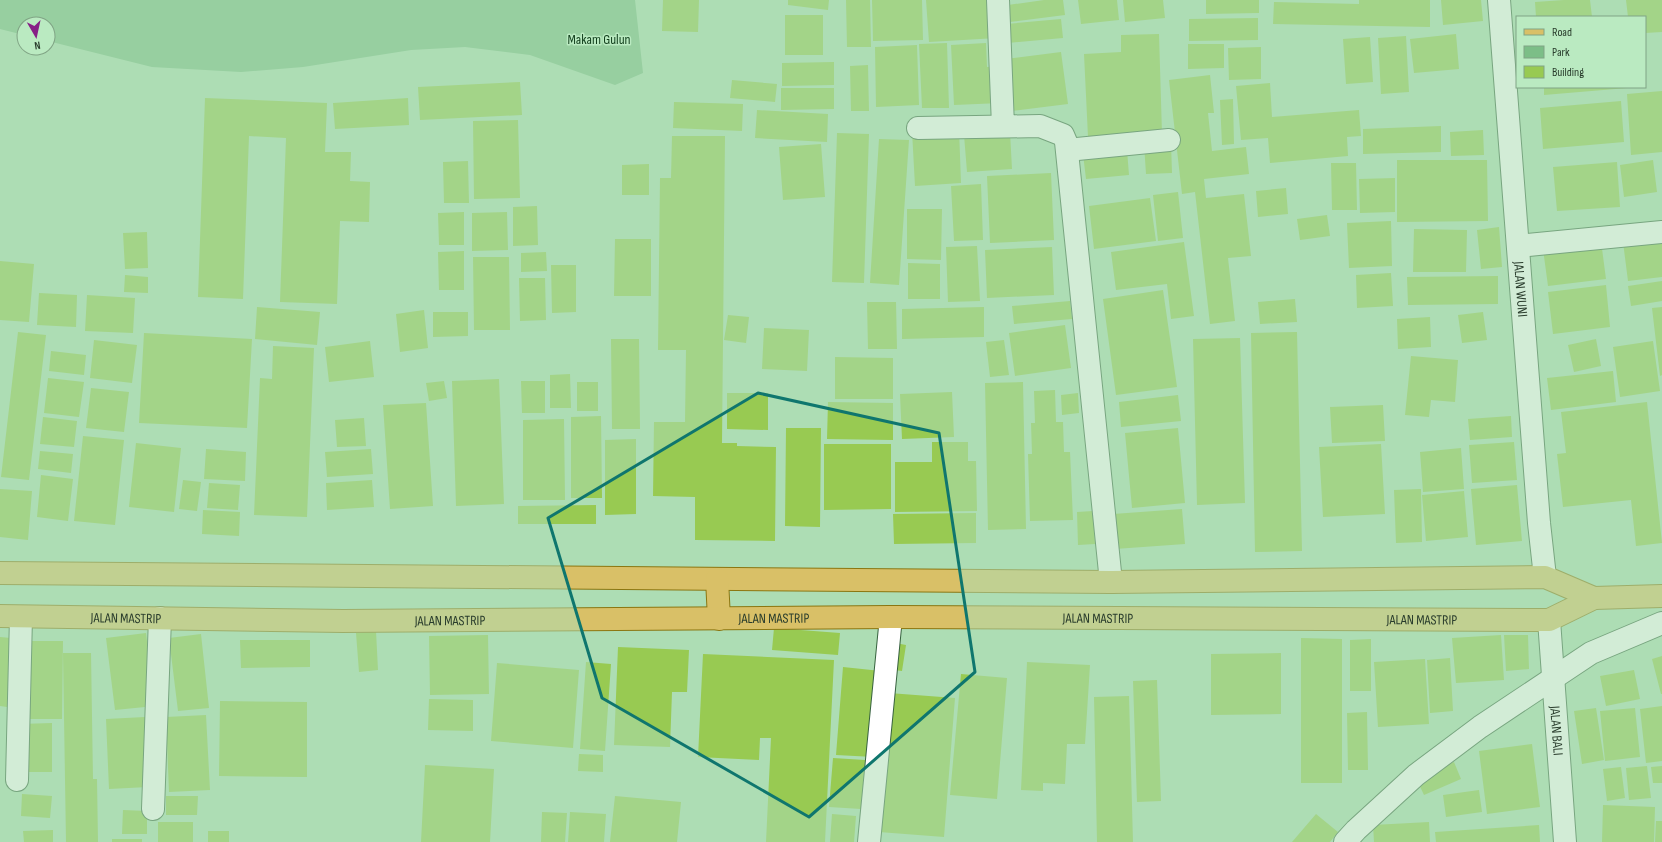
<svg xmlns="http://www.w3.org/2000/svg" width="1662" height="842" viewBox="0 0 1662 842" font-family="'Sofia Sans Condensed',sans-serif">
<rect width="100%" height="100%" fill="#adddb4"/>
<path fill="#7cbe87" d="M0,0H635L643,73L615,85L530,55L465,47L411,50L303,67L241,72L152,67L48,41V24H24V35L0,29Z"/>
<path fill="#98ca52" d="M663,0H699L698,32L662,31Z
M788,0H829L828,10L788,5Z
M846,0H870L871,47H847Z
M872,0H922L923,40L873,41Z
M926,0H995L997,38L929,42Z
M1044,0H1063L1065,15L1010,22L1008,5Z
M1078,0H1117L1119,20L1081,24Z
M1123,0H1163L1165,18L1125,22Z
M1206,0H1259V13L1206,14Z
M1359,0H1430V27L1273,24L1274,2L1359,4Z
M1441,0H1481L1483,21L1443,25Z
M1564,0H1590L1592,17H1536L1535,2Z
M1626,0H1662V32L1645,33V17H1628Z
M785,15H823V55H785Z
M1258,18V40L1189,41V19Z
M1061,19L1063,38L1008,43L1006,24Z
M1159,34L1162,134L1088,137L1084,54L1121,52V35Z
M1456,34L1459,69L1414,73L1410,39Z
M1406,36L1409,92L1381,94L1378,38Z
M1370,37L1373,82L1346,84L1343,39Z
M947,43L949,108H922L919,44Z
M986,43L987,67L1000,66L1001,103L954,105L951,45Z
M1188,44H1224V68L1188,69Z
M917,45L919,105L876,107L875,47Z
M1261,47V79L1229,80L1228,48Z
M1061,52L1068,104L1011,111L1005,59Z
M834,62V85L782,86V63Z
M868,65L869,111H851L850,66Z
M1210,75L1214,113H1208L1212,151L1246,147L1249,174L1204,179L1206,198L1244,194L1251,256L1228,258L1235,321L1210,324L1195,192L1182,194L1169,80Z
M732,80L777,84L775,102L730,98Z
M520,82L522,115L420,120L418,87Z
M1270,83L1272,117L1359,110L1361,136L1347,137L1348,156L1270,163L1268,138L1241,140L1236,86Z
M1544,87H1627V88L1544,95Z
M781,88H834V109L781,110Z
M1662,91V152L1631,155L1627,94Z
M205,98L327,103L325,152H351L350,181L370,182L369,222L340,221L337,304L280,302L286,138L249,136L243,299L198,297Z
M408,98L409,125L335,129L333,103Z
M1233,99L1234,144L1222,145L1220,100Z
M1621,101L1624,142L1543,149L1540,108Z
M674,102L743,104L742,131L673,128Z
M757,110L828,114L827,142L755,138Z
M518,120L520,198L474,199L473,121Z
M1441,126V152L1363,154V129Z
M959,129L961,183L915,186L912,131Z
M1483,130L1484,155L1451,156L1450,132Z
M1010,132L1012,169L967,172L964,135Z
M837,133L869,134L864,283L832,282Z
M672,136H725L722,443H737V446L776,447L775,541L695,540V497L653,496L654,422H685L686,350H658L660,178H671Z
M879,139L909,140L899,285L870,283Z
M1171,143L1172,173L1146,174L1144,144Z
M821,144L825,197L783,200L779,147Z
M1127,150L1129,175L1086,179L1083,154Z
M1397,160H1487L1488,221L1397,222Z
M1653,160L1657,192L1624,197L1620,165Z
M468,161L469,203H444L443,162Z
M1617,162L1620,207L1557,211L1553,167Z
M1331,163H1356L1357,210H1332Z
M649,164V195H622V165Z
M1051,173L1054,240L990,243L987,176Z
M1395,178V212L1360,213L1359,179Z
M981,184L983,240L954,241L951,186Z
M1286,188L1288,214L1258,217L1256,191Z
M1178,192L1183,238L1158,241L1153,195Z
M1150,198L1156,241L1094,249L1089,206Z
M537,206L538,245L513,246V207Z
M907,209H942L941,260L907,259Z
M464,212V245H439L438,213Z
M507,212L508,250L472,251V213Z
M1327,215L1330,236L1300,240L1297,219Z
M1391,221L1392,266L1349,268L1347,223Z
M1499,227L1502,267L1481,269L1477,230Z
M1414,229L1467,230L1466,272H1413Z
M147,232L148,268L125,269L123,233Z
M1662,237V277L1628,281L1623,242Z
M615,239H651V296H614Z
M1601,241L1606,279L1548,286L1543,249Z
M1184,242L1194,316L1171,319L1167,284L1116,290L1111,252Z
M977,246L980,301L948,302L946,247Z
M1052,247L1054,295L987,298L985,250Z
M464,251V290H439L438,252Z
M546,252L547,271L521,272V253Z
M473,257H509L510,330H474Z
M0,261L34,264L29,322L0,320Z
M908,263L940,264V299H908Z
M551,265H576V312L552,313Z
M1391,273L1393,306L1357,308L1356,275Z
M125,275L148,277V293L124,292Z
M1498,276V304L1408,305L1407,277Z
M519,278H545L546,320L520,321Z
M1662,281V301L1631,306L1628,286Z
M1606,285L1610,327L1553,334L1548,292Z
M1163,290L1177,387L1116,395L1103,299Z
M39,293L77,295L76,327L37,325Z
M87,295L135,298L133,333L85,331Z
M1295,299L1297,322L1260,324L1258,302Z
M1070,301L1072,319L1014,324L1012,306Z
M867,302H896L897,349H868Z
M257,307L320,312L317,345L255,339Z
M984,307V337L902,339V309Z
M1662,307V375L1660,376L1652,308Z
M424,310L428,348L400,352L396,314Z
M433,312H468V336L433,337Z
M1483,312L1487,340L1462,343L1458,315Z
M728,315L749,317L746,343L724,340Z
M1430,317L1431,347L1398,349L1397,319Z
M1065,325L1071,368L1015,376L1009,333Z
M764,328L809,330L807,371L762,369Z
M18,332L46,335L29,480L1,477Z
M1297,332L1302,551L1255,552L1251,333Z
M144,333L252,339L247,428L139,423Z
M1240,338L1245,503L1197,505L1193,339Z
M611,339H639L640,429H612Z
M1596,339L1601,366L1574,372L1568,345Z
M94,340L137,345L132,383L90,378Z
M1004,340L1009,375L990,377L986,342Z
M370,341L374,377L329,382L325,347Z
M1653,341L1660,391L1620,397L1613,347Z
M273,346L314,348L307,517L254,515L260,378L272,379Z
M51,351L86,355L84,375L49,371Z
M1411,356L1458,360L1455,402L1431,400L1429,417L1405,415Z
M835,357L893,358V399H835Z
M1613,371L1616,402L1551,410L1547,378Z
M570,374L571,408H550V375Z
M48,378L84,382L79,417L44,413Z
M499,379L504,504L456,506L452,381Z
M444,381L447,398L429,401L426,383Z
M521,381H545V413H522Z
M577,382H598V411H577Z
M1023,382L1026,529L988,530L985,383Z
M91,388L129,392L124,432L86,428Z
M1055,390L1056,422H1063L1064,452H1070L1073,520L1030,521L1028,454H1032L1031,423H1035L1034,391Z
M952,392L954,437L902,439L900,394Z
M727,393H768V430L727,429Z
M1078,393L1079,413L1062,415L1061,395Z
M1178,395L1181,421L1121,427L1119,402Z
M828,402L893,403V440L827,439Z
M1647,402L1662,543L1636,546L1631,500L1563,507L1557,454L1566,453L1561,412Z
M426,403L433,506L390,509L383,405Z
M1383,405L1385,441L1332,443L1330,407Z
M601,416L602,498H571V417Z
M1511,416L1512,437L1470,440L1468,419Z
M43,417L77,421L74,447L40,444Z
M364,418L366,446L337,447L335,420Z
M564,419L565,500H523V420Z
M786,428H821L820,527L785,526Z
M1178,428L1185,503L1132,508L1125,433Z
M83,436L124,440L115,525L74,521Z
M636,439V514L605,515V440Z
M932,442H968V461H976L977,511L895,512V462H932Z
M1514,442L1517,480L1472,483L1469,445Z
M136,443L181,448L174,512L129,507Z
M824,444H891V509L824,510Z
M1381,444L1385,514L1323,517L1319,447Z
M1461,448L1464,489L1423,492L1420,452Z
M206,449L246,452L245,481L204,479Z
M371,449L373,474L327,477L325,452Z
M40,451L73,454L71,473L38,469Z
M41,475L73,479L68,521L37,517Z
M183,480L201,482L197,511L179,509Z
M372,480L374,507L327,510L326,483Z
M209,483L240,485L238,510L207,508Z
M1517,485L1522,541L1476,545L1471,489Z
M0,489L32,491L28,540L0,537Z
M1421,489L1422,542L1396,543L1394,490Z
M1464,491L1468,537L1426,541L1422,495Z
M596,505V524H518V506Z
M1182,509L1185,544L1115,549L1113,514Z
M203,510L240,512L239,536L202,534Z
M1093,511L1095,544L1078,545L1077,512Z
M976,513V543L894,544L893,514Z
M774,628L840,633L838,655L772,650Z
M376,631L378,670L359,672L356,633Z
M146,633L155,706L115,710L106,638Z
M201,634L209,708L178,711L169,638Z
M488,635L489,694L430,695L429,636Z
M1501,635L1504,680L1456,683L1452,638Z
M1504,635H1528L1529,669L1506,671Z
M0,637L11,638L7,707L0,706Z
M1301,638L1342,639V783H1301Z
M1371,639V691H1350V640Z
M240,640H310V667L241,668Z
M24,641H63L62,719H23Z
M890,642L906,645L902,671L887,669Z
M618,647L689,650L687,692H672L670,747L614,745Z
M63,653H91L93,779H97L98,842H66Z
M1281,653V714L1211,715V654Z
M703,654L834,660L825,842H766L771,738H760L759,760L698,757Z
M1662,656V694H1661L1652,659Z
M1450,658L1453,711L1430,713L1427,660Z
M1425,659L1429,724L1378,727L1374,662Z
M586,662L611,664L605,751L580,749Z
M1027,662L1090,665L1085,744H1067L1065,784L1043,783V791L1021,790Z
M497,663L579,670L573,748L491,741Z
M843,667L881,671L874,757L836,755Z
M1634,670L1640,699L1606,706L1600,676Z
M961,674L1007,678L997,799L950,795Z
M1157,680L1161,801L1137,802L1133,681Z
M889,693L955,698L944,837L879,832Z
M1129,696L1133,842H1097L1094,697Z
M429,699L473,700V731L428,730Z
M220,701L307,702V777L219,776Z
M1662,706V761L1646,763L1640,709Z
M1596,708L1604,760L1582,764L1574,711Z
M1635,708L1640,757L1605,761L1600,711Z
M1367,712L1368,770H1348L1347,713Z
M206,715L210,790L169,792L166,717Z
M145,717L148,787L109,789L106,719Z
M52,723V772H20V724Z
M1532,744L1540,807L1487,814L1479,751Z
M579,754L603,755V772L578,771Z
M833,758L865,760L861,809L829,807Z
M1454,762L1461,779L1424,795L1416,778Z
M425,765L494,769L490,842H421Z
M1647,766L1651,798L1629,800L1626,768Z
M1662,766V783H1653L1651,767Z
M1621,767L1625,798L1607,801L1603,769Z
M1479,790L1482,812L1446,817L1443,795Z
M22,794L52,796L50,818L21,816Z
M166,796H198L197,815H166Z
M615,796L681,802L677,842H610Z
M1603,805L1655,807L1654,842H1602Z
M123,810L147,811V834H122Z
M542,812L567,813L565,842H541Z
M570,812L606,814L604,842H568Z
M832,814L856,816L854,842H830Z
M1316,814L1338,832L1330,842H1292Z
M1656,821H1662V842H1655Z
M158,822H193V842H158Z
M1429,822L1430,842H1374L1373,825Z
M1539,825L1540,842H1436L1435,832Z
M53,830V842H24L23,831Z
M208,831H229V842H208Z
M112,839H142V842H112Z"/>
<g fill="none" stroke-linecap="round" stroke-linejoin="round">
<defs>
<path id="minor" d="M998,0L1003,126
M918,128L1040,126L1063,135L1066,142L1111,582
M1067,150L1169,140
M1518,246L1662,232
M17,780L21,617
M153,809L160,618
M869,842L891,617
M1345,842L1356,830L1416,775L1480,727L1591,653L1662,623"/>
<g id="secondary">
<path id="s1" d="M1499,0L1539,523L1545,577"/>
<path id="s2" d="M1549,620L1565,842"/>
</g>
<g id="primary">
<path d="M0,573L1111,582L1545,577L1594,598L1662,596"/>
<path d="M717,579L719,619"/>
<path id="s3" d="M0,616L343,621L891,617L1549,620L1594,598"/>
</g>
</defs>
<use href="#minor" stroke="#386340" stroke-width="24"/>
<use href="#secondary" stroke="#386340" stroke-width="24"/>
<use href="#primary" stroke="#8b7611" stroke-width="24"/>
<use href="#minor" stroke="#fff" stroke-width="22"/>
<use href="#secondary" stroke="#fff" stroke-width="22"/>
<use href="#primary" stroke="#d9c067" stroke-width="22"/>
</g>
<path d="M0 0H1662V842H0ZM758,393L939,433L975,672L809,817L602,698L548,518Z" fill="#adddb4" fill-opacity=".55" fill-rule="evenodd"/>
<path fill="none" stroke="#0f766e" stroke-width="3" stroke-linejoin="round" d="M758,393L939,433L975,672L809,817L602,698L548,518Z"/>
<g text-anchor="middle" stroke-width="3" stroke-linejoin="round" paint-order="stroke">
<g font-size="14" fill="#103d1b" stroke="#baeac1">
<text x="599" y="44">Makam Gulun</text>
</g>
<g font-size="14" fill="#293c2c" stroke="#baeac1">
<text dy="5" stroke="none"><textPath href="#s1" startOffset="290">JALAN WUNI</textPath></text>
<text dy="5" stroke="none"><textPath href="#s3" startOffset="126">JALAN MASTRIP</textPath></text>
<text dy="5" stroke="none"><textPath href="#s3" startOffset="774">JALAN MASTRIP</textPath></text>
<text dy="5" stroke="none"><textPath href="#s3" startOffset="1098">JALAN MASTRIP</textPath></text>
<text dy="5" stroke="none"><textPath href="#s3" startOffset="1422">JALAN MASTRIP</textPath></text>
<text dy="5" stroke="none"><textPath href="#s3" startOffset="450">JALAN MASTRIP</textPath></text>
<text dy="5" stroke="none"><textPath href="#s2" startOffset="111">JALAN BALI</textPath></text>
</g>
</g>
<rect x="1516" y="16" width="130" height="72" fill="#baeac1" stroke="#80a485"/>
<rect x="1524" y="29" width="20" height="6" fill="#d9c067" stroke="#80a485"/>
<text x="1552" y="36" font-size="12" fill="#293c2c">Road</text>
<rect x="1524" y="46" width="20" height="12" fill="#7cbe87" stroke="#80a485"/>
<text x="1552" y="56" font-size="12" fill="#293c2c">Park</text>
<rect x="1524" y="66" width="20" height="12" fill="#98ca52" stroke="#80a485"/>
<text x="1552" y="76" font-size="12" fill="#293c2c">Building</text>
<g transform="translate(36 36) rotate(171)"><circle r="19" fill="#baeac1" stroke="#80a485"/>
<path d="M0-3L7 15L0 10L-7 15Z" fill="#871f86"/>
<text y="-6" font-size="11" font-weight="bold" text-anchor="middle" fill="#293c2c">N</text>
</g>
</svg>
